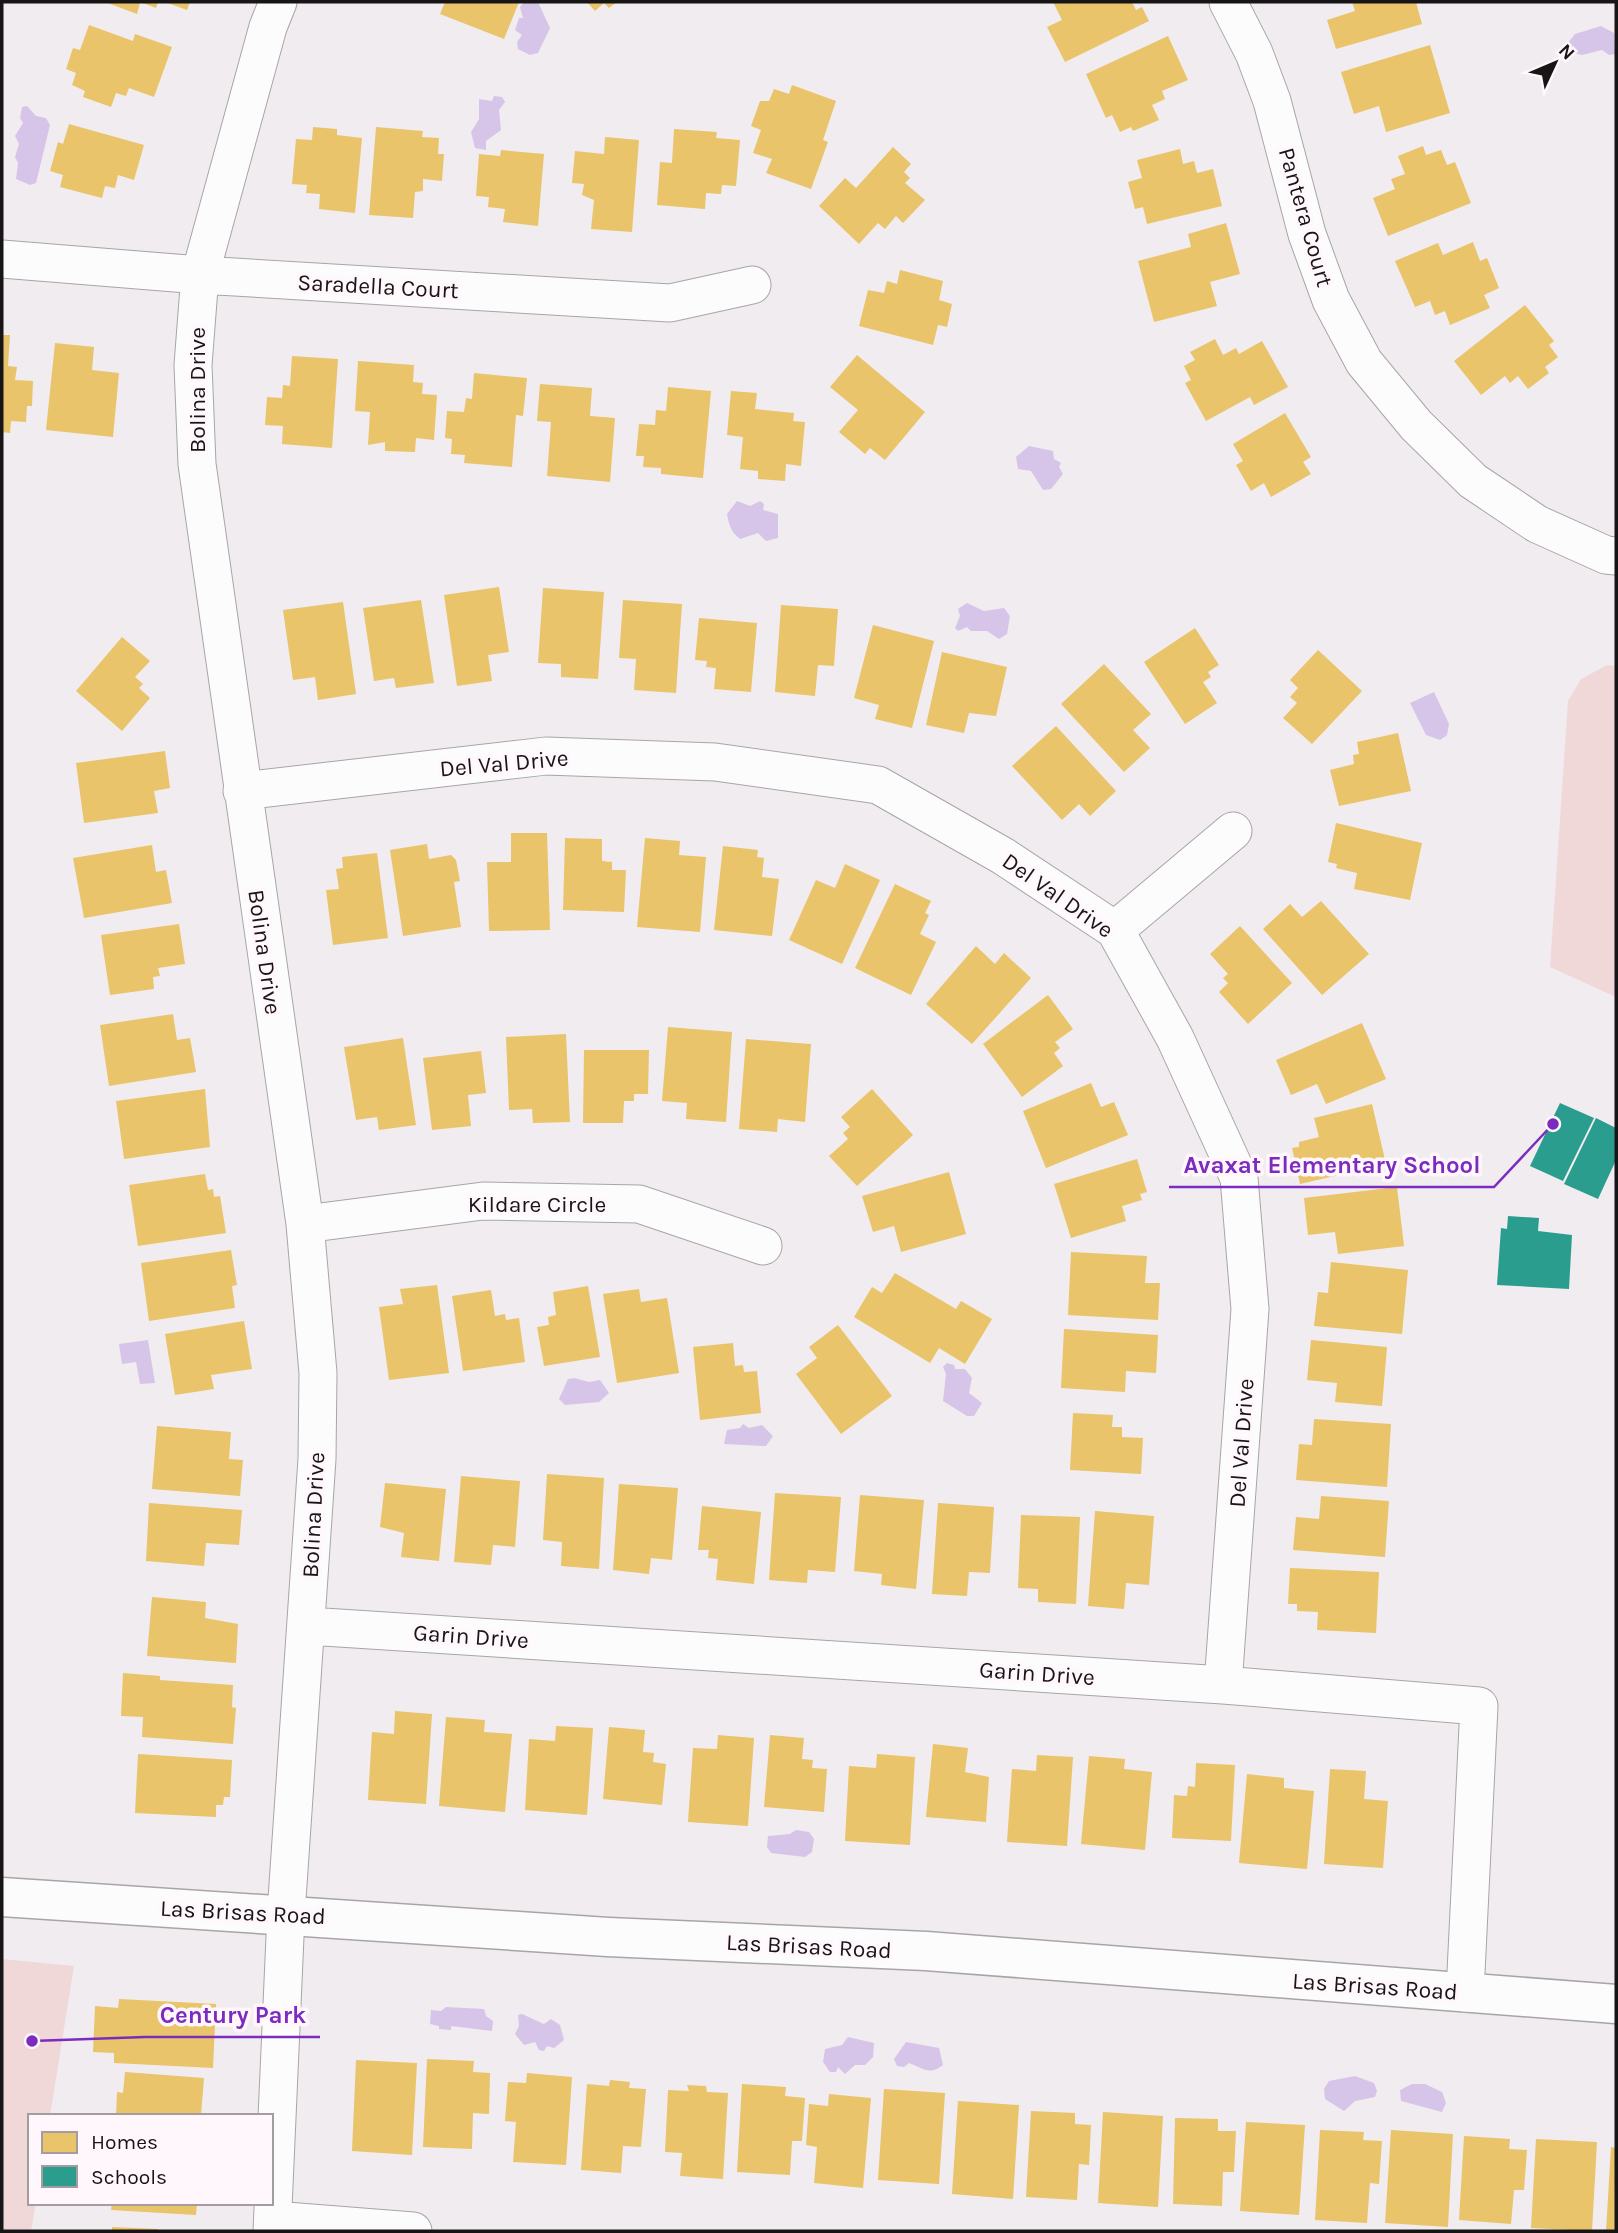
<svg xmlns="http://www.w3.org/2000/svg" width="1618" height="2233" viewBox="0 0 1618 2233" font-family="Karla,sans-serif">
<rect width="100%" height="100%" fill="#f1ecef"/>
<path fill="#f0d8d9" d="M1607,665L1616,666V997L1550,967L1568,701L1581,679Z
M2,1959L74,1966L50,2116H30V2203H36L31,2231H2Z"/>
<path fill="#d6c5e9" d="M524,2H538L550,28L538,53L530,55L518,49L517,42L522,35L515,30L519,18H523L520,7Z
M1601,26L1614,33L1615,54L1609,55L1602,50L1582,55L1571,52L1568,43L1575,34Z
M494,96L502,97L505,102L499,110L501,130L486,141V150L475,148L471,132L479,119V99L492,101Z
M27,106L36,116L46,118L50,125L36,183L30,185L16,179L18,163L15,157L19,144L15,136L23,123L20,118L22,107Z
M1029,446L1053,451L1054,459L1061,463L1059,467L1063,474L1051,489L1043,490L1031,471L1018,469L1016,457Z
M737,501L750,506L760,501L764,504L763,510L778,514V538L766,541L758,533L740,539C731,532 729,525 727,514Z
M967,603L984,611L1004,608L1010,616L1007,634L999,639L987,631H971L967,627L958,631L955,628L960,616L958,609Z
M1434,692L1449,724L1447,735L1440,740L1426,735L1410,703Z
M148,1340L155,1383L140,1384L136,1362L122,1364L119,1344Z
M947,1363L954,1365L955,1369H965L972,1378L969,1393L982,1403L974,1416H967L943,1401L946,1374L943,1367Z
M574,1378L589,1382L600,1380L609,1393L599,1402L565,1405L559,1399L568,1379Z
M743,1424L749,1428L762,1425L773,1436L766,1446L724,1444L727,1430L740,1428Z
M796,1830L809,1832L814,1839L812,1852L805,1857L771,1853L767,1847L768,1836L790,1834Z
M446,2007L484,2009L486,2016L493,2021L492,2031L451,2026V2030L439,2029V2026L430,2024L431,2010L441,2011Z
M522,2014L544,2024L551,2019L560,2025L564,2040L554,2048L547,2046L544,2051L539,2050L535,2042L524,2045L515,2034L519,2026L518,2015Z
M848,2037L874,2043L873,2057L865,2065H855L845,2074L838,2067L836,2072H830L823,2062L825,2049L842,2045Z
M906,2042L939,2048L943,2065C929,2076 923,2068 909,2063L904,2067L897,2066L894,2059Z
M1355,2076L1374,2083L1377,2091L1375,2097L1355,2101L1344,2111L1325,2099L1324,2089L1329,2081Z
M1412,2084H1425L1442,2092L1446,2103L1442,2112L1401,2101L1400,2090Z"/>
<path fill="#e9c46a" d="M105,2H158L156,8L140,2L137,14Z
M165,2H190L187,10Z
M445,2H519L504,39L440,14Z
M587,2H617L609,8L604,3L595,11Z
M1053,2H1132L1136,10L1142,7L1149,21L1065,62L1047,27L1062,20Z
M1352,2H1416L1422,24L1336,49L1327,20L1355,11Z
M89,25L133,41L135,34L172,47L154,97L129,88L126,96L116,93L111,107L83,97L85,91L72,85L76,73L66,69L73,48L80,50Z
M1168,36L1188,80L1162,91L1165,99L1152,105L1159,120L1133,131L1131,127L1120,132L1112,115L1106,118L1086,74Z
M1430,45L1450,113L1386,132L1379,106L1354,114L1341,72Z
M792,85L836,101L823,140L828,142L811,189L766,173L772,159L753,153L761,130L751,126L760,101H769L774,89L789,94Z
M69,124L144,145L134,180L118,175L115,188L105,186L102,198L60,187L63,175L50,171L58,142L63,144Z
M313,127L337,129V135L362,138L355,213L319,209L320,194L306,193L307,185L292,184L296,139L312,140Z
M376,127L423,131L422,137L439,138L438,154H444L442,181L423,179V191L415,192L413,218L369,215Z
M674,129L717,132L716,138L740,140L736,186L722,185L721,194L706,193L705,209L657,205L660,162L672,163Z
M605,137L639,140L632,232L591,229L594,200L582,195L584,184L572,183L575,151L604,154Z
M1423,146L1426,155L1441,150L1447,165L1455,162L1471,203L1388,236L1373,198L1395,189L1391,179L1405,174L1398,156Z
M893,147L911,164L904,172L910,178L905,183L925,200L903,223L896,216L885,229L878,223L859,244L819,206L845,178L856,188Z
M1180,149L1183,164L1194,161L1197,173L1213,169L1222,206L1147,224L1143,207L1135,209L1128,182L1142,178L1137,160Z
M501,150L544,154L538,226L503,222L505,209L488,207L489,197L476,196L479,154L500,156Z
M1226,223L1240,274L1210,282L1217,306L1154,322L1138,261L1191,247L1188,234Z
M1473,242L1480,261L1487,258L1499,288L1484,295L1490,308L1450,325L1445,311L1435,315L1430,301L1415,307L1395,261L1438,243L1443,255Z
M900,270L943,281L939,300L952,304L947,327L938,325L933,345L859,326L868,290L884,293L887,281L897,284Z
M1525,305L1554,341L1549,345L1558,357L1545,367L1549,373L1528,389L1518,376L1510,383L1505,376L1481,395L1454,361Z
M2,335H10L8,366L17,367L15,380L33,381L32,406H27L26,422L11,421L10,433L2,432Z
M1215,339L1223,355L1236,348L1239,354L1262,341L1288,387L1254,405L1250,397L1206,421L1185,383L1191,380L1184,366L1195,360L1190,352Z
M55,343L94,347L92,370L119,373L113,437L46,430Z
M857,355L925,412L885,460L870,448L865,454L839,432L858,410L830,387Z
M292,356L338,359L332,448L282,444L283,426L265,425L267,397L282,398L283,385L290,386Z
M358,361L414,365L413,382L423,383L422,394L437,395L434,440L416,438L415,452L385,451V442L368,445L370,412L355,411Z
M474,373L527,378L523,416L516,415L512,467L464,463L465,455L451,454L452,439L445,438L447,411L464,412L466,398L472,399Z
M540,384L592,388L590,416L615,418L610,482L547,476L551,422L537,421Z
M668,387L711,391L703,478L661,474V468L643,467L644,456H636L639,424L655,425L656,410L666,411Z
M731,391L757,393L755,409L794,413L793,421L805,422L801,466L786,464L785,481L758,479V471L740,469L743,437L727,435Z
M1285,413L1311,457L1303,462L1311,474L1271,497L1264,483L1251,491L1236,465L1243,461L1233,444Z
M499,587L509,652L488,655L492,681L457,686L444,595Z
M543,588L604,592L598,679L561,677V664L538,663Z
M421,600L434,683L396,688L394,678L374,681L363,608Z
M623,600L682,604L676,693L634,690L636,659L619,658Z
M343,602L356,694L318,700L315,677L293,680L283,610Z
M781,605L838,609L834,666L818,665L815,696L775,692Z
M699,618L757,623L751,692L714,689L716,668L706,667L707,661L695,660Z
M873,625L934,641L912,728L875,719L879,705L854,698Z
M1195,628L1219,665L1208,672L1211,677L1203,682L1217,703L1185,724L1144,662Z
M122,637L150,661L135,677L143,684L139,688L150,698L122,731L76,691Z
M1318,650L1362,691L1312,744L1283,718L1297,703L1290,697L1298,688L1290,680Z
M942,652L1007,667L996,716L969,713L964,733L926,725Z
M1104,664L1151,714L1133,730L1150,748L1124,772L1061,704Z
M1056,726L1116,791L1090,816L1079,804L1062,820L1012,766Z
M1398,733L1411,791L1339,806L1330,770L1354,764L1353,755L1359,754L1357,742Z
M165,751L170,788L154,791L158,813L84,823L76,763Z
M1336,823L1422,843L1410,900L1354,889L1357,873L1336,868L1337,864L1328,862Z
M511,833H547L550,930L489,931L487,862H511Z
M565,838L602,839V861L612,862V870H626L624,912L563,910Z
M645,838L680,841L679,855L706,857L700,932L637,927Z
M427,844L429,859L451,855L456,860L460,881L454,882L461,927L403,936L390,850Z
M152,845L156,872L166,870L172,903L84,918L73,858Z
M723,846L758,850L757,857L764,858L762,877L779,879L772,936L714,930Z
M377,853L388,938L333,945L326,890L339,889L336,869L343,868L342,857Z
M845,864L880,880L842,964L789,940L816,880L835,888Z
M895,884L931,901L925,913L929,915L920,934L936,942L911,995L855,968Z
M1321,901L1369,954L1322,995L1263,929L1290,904L1302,917Z
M179,924L185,964L158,968L160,976L153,977L154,989L110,995L101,935Z
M1240,926L1292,983L1248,1024L1219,992L1228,983L1223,978L1228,974L1210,954Z
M976,946L995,964L1004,953L1031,978L972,1044L926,1004Z
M1048,995L1073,1029L1055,1042L1060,1048L1054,1053L1063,1066L1022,1097L983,1044Z
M173,1014L177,1040L190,1038L196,1072L109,1086L100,1025Z
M1362,1023L1386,1079L1326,1104L1317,1084L1291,1095L1276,1060Z
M668,1027L732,1032L726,1122L686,1119L687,1103L662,1101Z
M566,1034L570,1122L533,1123L532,1109L509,1110L506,1037Z
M403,1038L416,1125L379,1130L377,1117L356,1120L344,1047Z
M746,1039L811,1044L805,1122L778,1119L777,1132L739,1129Z
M584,1050H649L648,1094H634V1101H624L623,1123H583Z
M481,1051L486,1093L468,1095L471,1126L432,1130L423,1058Z
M1091,1083L1101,1107L1114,1102L1128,1135L1046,1168L1023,1111Z
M205,1089L210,1147L124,1159L116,1101Z
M872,1089L913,1135L857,1186L829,1156L848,1139L843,1133L850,1127L841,1117Z
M1372,1104L1386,1164L1300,1184L1292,1148L1299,1147V1142L1319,1137L1314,1118Z
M1137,1159L1147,1192L1140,1194L1142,1200L1122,1206L1126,1221L1071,1238L1054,1184Z
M949,1172L966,1234L901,1252L894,1226L873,1232L862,1196Z
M205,1174L208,1190L213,1189L214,1197L220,1196L226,1233L138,1246L129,1185Z
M1397,1187L1404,1246L1338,1254L1335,1232L1308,1235L1304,1198Z
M231,1250L237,1285L232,1286L235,1308L149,1321L141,1263Z
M1071,1252L1147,1256L1145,1283H1160L1158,1320L1068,1315Z
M1331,1262L1408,1270L1402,1334L1314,1326L1318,1292L1328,1293Z
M895,1273L956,1309L961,1301L992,1319L965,1364L939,1348L930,1363L854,1317L872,1287L882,1293Z
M437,1285L449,1373L389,1380L379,1307L403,1304L400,1289Z
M588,1286L600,1357L544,1366L537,1327L549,1325L548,1317L556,1315L553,1292Z
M639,1289L641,1302L667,1298L679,1373L617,1383L603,1294Z
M491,1290L495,1316L505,1314L506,1320L519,1318L525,1362L463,1371L452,1296Z
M244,1321L252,1369L211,1375L214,1389L175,1395L165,1334Z
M838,1325L892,1396L841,1434L796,1374L817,1358L809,1347Z
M1064,1329L1158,1335L1156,1373L1126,1371L1125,1392L1061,1388Z
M1311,1340L1387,1347L1382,1406L1335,1402L1337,1383L1307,1380Z
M733,1343L735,1366L743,1365L744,1372L757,1371L761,1413L700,1420L693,1347Z
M1073,1413L1113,1415L1112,1427H1122V1437L1143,1438L1141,1474L1070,1470Z
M1314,1419L1391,1424L1387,1487L1296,1480L1299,1444L1312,1445Z
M157,1426L231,1432L229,1459L243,1460L240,1496L152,1489Z
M547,1474L604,1478L599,1569L561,1566L562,1542L543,1540Z
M461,1476L520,1481L515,1547L493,1545L491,1565L454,1562Z
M385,1483L446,1489L439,1561L401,1557L404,1533L380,1527Z
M619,1484L678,1488L672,1560L651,1558L649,1574L613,1570Z
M775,1493L841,1497L835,1572L808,1570L807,1583L769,1580Z
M860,1495L924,1500L916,1589L881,1585L882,1574L854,1571Z
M1321,1496L1389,1501L1385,1557L1293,1550L1296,1517L1319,1519Z
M149,1503L242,1510L239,1545L206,1543L204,1566L146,1561Z
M938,1503L994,1507L990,1573L969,1572L967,1596L932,1594Z
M702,1506L761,1512L754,1584L716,1580L718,1559L708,1558L709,1550H698Z
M1095,1511L1154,1516L1149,1585L1126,1583L1124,1609L1088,1606Z
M1021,1515L1080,1517L1076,1604L1038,1602V1589L1018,1588Z
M1290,1568L1379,1572L1376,1633L1317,1630L1318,1612L1297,1611V1604H1288Z
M152,1597L206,1602L205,1618L238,1624L236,1663L147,1656Z
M123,1673L160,1676V1680L233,1685L232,1707L236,1708L233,1744L142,1737L143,1717L121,1716Z
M395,1711L432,1714L426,1804L368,1800L372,1732L394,1734Z
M446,1717L485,1720L484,1732L512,1734L505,1812L439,1806Z
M556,1726L593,1728L587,1815L525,1810L529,1739L555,1741Z
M609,1727L645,1730L643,1752L654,1753L653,1762L666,1764L662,1805L603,1799Z
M718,1735L754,1738L748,1826L688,1822L693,1748L717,1749Z
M770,1735L804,1738L802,1759L813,1760L812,1768L827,1769L824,1812L764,1807Z
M933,1744L968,1748L965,1772L989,1777L986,1822L926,1817Z
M138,1754L232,1760L230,1797H224L223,1805H216V1817L135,1813Z
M877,1754L915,1757L910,1845L845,1841L849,1766L876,1768Z
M1037,1755L1073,1757L1067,1846L1007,1842L1012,1769L1036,1771Z
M1089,1756L1125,1759L1124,1769L1152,1772L1145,1850L1081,1844Z
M1196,1763L1235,1765L1231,1841L1172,1838L1174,1795L1187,1796L1188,1786L1195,1787Z
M1330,1769L1366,1771L1364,1799L1388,1801L1383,1868L1324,1864Z
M1247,1774L1284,1778V1788L1314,1791L1307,1869L1239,1863Z
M119,1999L216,2004L213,2068L114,2063V2053L93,2052L95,2006L118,2008Z
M427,2059L474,2061L473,2072L490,2073L489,2114L473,2113L472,2149L423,2147Z
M356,2060L417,2063L412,2155L352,2151Z
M125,2072L204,2078L201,2115L116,2116L117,2092L123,2093Z
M527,2073L572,2077L566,2165L513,2162L516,2122L505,2121L508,2082L526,2083Z
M610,2080L630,2082L629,2088L646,2089L641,2147L623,2146L621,2173L581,2170L587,2084L609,2086Z
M742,2084L786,2087L785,2096L805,2098L802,2141H792L790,2175L737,2172Z
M687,2085L706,2086L707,2092L728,2093L723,2179L680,2176L682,2153L665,2152L668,2090L689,2091Z
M884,2089L945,2093L939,2184L878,2180Z
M829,2094L871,2098L863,2188L814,2183L817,2147L806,2145L809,2104L828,2106Z
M958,2101L1019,2105L1013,2199L952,2194Z
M1031,2111L1075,2113V2124L1091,2125L1089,2165L1079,2164L1077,2200L1026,2197Z
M1103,2112L1163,2116L1158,2207L1098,2203Z
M1175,2118L1218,2119V2131H1236L1234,2172H1223L1222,2206L1173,2204Z
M1246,2122L1305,2125L1299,2215L1240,2211Z
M1320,2130L1364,2132L1363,2140L1382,2141L1379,2184L1370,2183L1367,2223L1315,2220Z
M1391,2130L1453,2134L1448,2227L1385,2223Z
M1464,2136L1510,2139L1509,2149L1527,2150L1524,2190H1514L1511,2224L1459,2220Z
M1536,2139L1597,2142L1592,2231L1531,2228Z
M1611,2147L1616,2148V2231H1606Z
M112,2203H197L196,2215L111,2210Z
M112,2227L158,2229V2231H112Z"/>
<path fill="#2a9d8f" d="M1560,1103L1594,1118L1563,1181L1530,1166Z
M1596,1118L1616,1128V1160L1598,1199L1564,1184Z
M1508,1216L1539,1218L1538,1231L1572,1235L1569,1289L1497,1285L1501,1228L1507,1229Z"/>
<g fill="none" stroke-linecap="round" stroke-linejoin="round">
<defs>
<path id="minor" d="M1228,2L1254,53L1272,101L1307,234L1331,300L1364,362L1416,425L1473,481L1537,524L1606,555L1616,556
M2,259L200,275L670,303L752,285
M242,791L546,756L715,762L878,785L1003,856L1115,930L1175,1038L1239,1178L1250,1309L1223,1685
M1115,930L1233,831
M305,1224L483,1201L639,1204L763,1246
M308,1626L1223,1685L1479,1706L1465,1993
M273,2220L413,2231
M272,2231L286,1914L317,1459L318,1373L305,1224L197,464L193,365L200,275L268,27L278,2"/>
<path id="tertiary" d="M2,1897L608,1937L926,1951L1616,2004"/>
</defs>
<use href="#minor" stroke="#a8a5a7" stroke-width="39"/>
<use href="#tertiary" stroke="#a8a5a7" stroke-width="41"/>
<use href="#minor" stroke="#fdfcfd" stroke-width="37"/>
<use href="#tertiary" stroke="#fdfcfd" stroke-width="38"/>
</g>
<g text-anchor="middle" stroke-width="7" stroke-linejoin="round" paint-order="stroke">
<g font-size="23" fill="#181516" stroke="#fff7fc">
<text transform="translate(1306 217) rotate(74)" y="8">Pantera Court</text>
<text transform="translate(378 286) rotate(3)" y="8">Saradella Court</text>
<text transform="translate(197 390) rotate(-90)" y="8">Bolina Drive</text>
<text transform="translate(504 763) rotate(-5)" y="8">Del Val Drive</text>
<text transform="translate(1058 895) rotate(35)" y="8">Del Val Drive</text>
<text transform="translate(265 952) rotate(82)" y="8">Bolina Drive</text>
<text x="537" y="1212">Kildare Circle</text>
<text transform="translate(1241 1443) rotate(-86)" y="8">Del Val Drive</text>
<text transform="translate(313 1515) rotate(-87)" y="8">Bolina Drive</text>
<text transform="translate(471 1636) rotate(4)" y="8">Garin Drive</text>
<text transform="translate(1037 1673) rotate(4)" y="8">Garin Drive</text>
<text transform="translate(243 1912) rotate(3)" y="8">Las Brisas Road</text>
<text transform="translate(809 1946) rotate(3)" y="8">Las Brisas Road</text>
<text transform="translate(1375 1986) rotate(4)" y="8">Las Brisas Road</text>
</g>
</g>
<path fill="none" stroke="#7b2cbf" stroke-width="2.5" d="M1553 1124L1494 1187H1169M32 2041L145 2037H320"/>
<g fill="#7b2cbf" stroke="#fff7fc" stroke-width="2.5">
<circle cx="1553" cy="1124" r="7"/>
<circle cx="32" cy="2041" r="7"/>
</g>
<g font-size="24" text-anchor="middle" font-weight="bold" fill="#7b2cbf" stroke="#fff7fc" stroke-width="7" stroke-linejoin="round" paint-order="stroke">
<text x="1332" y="1173">Avaxat Elementary School</text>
<text x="233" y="2023">Century Park</text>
</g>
<rect width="1618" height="2233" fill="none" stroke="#181516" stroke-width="7"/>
<rect x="28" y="2114" width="245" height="91" fill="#fff7fc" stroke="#a39da0" stroke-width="2"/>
<rect x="42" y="2132" width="35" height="21" fill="#e9c46a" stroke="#a39da0" stroke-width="2"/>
<text x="91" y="2149" font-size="21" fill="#181516">Homes</text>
<rect x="42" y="2166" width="35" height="21" fill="#2a9d8f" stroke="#a39da0" stroke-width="2"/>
<text x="91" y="2184" font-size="21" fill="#181516">Schools</text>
<g transform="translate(1555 63) rotate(46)" stroke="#fff7fc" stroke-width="5" paint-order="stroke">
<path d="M0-5L12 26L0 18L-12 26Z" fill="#181516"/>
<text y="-10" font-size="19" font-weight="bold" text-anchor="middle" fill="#181516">N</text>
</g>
</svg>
